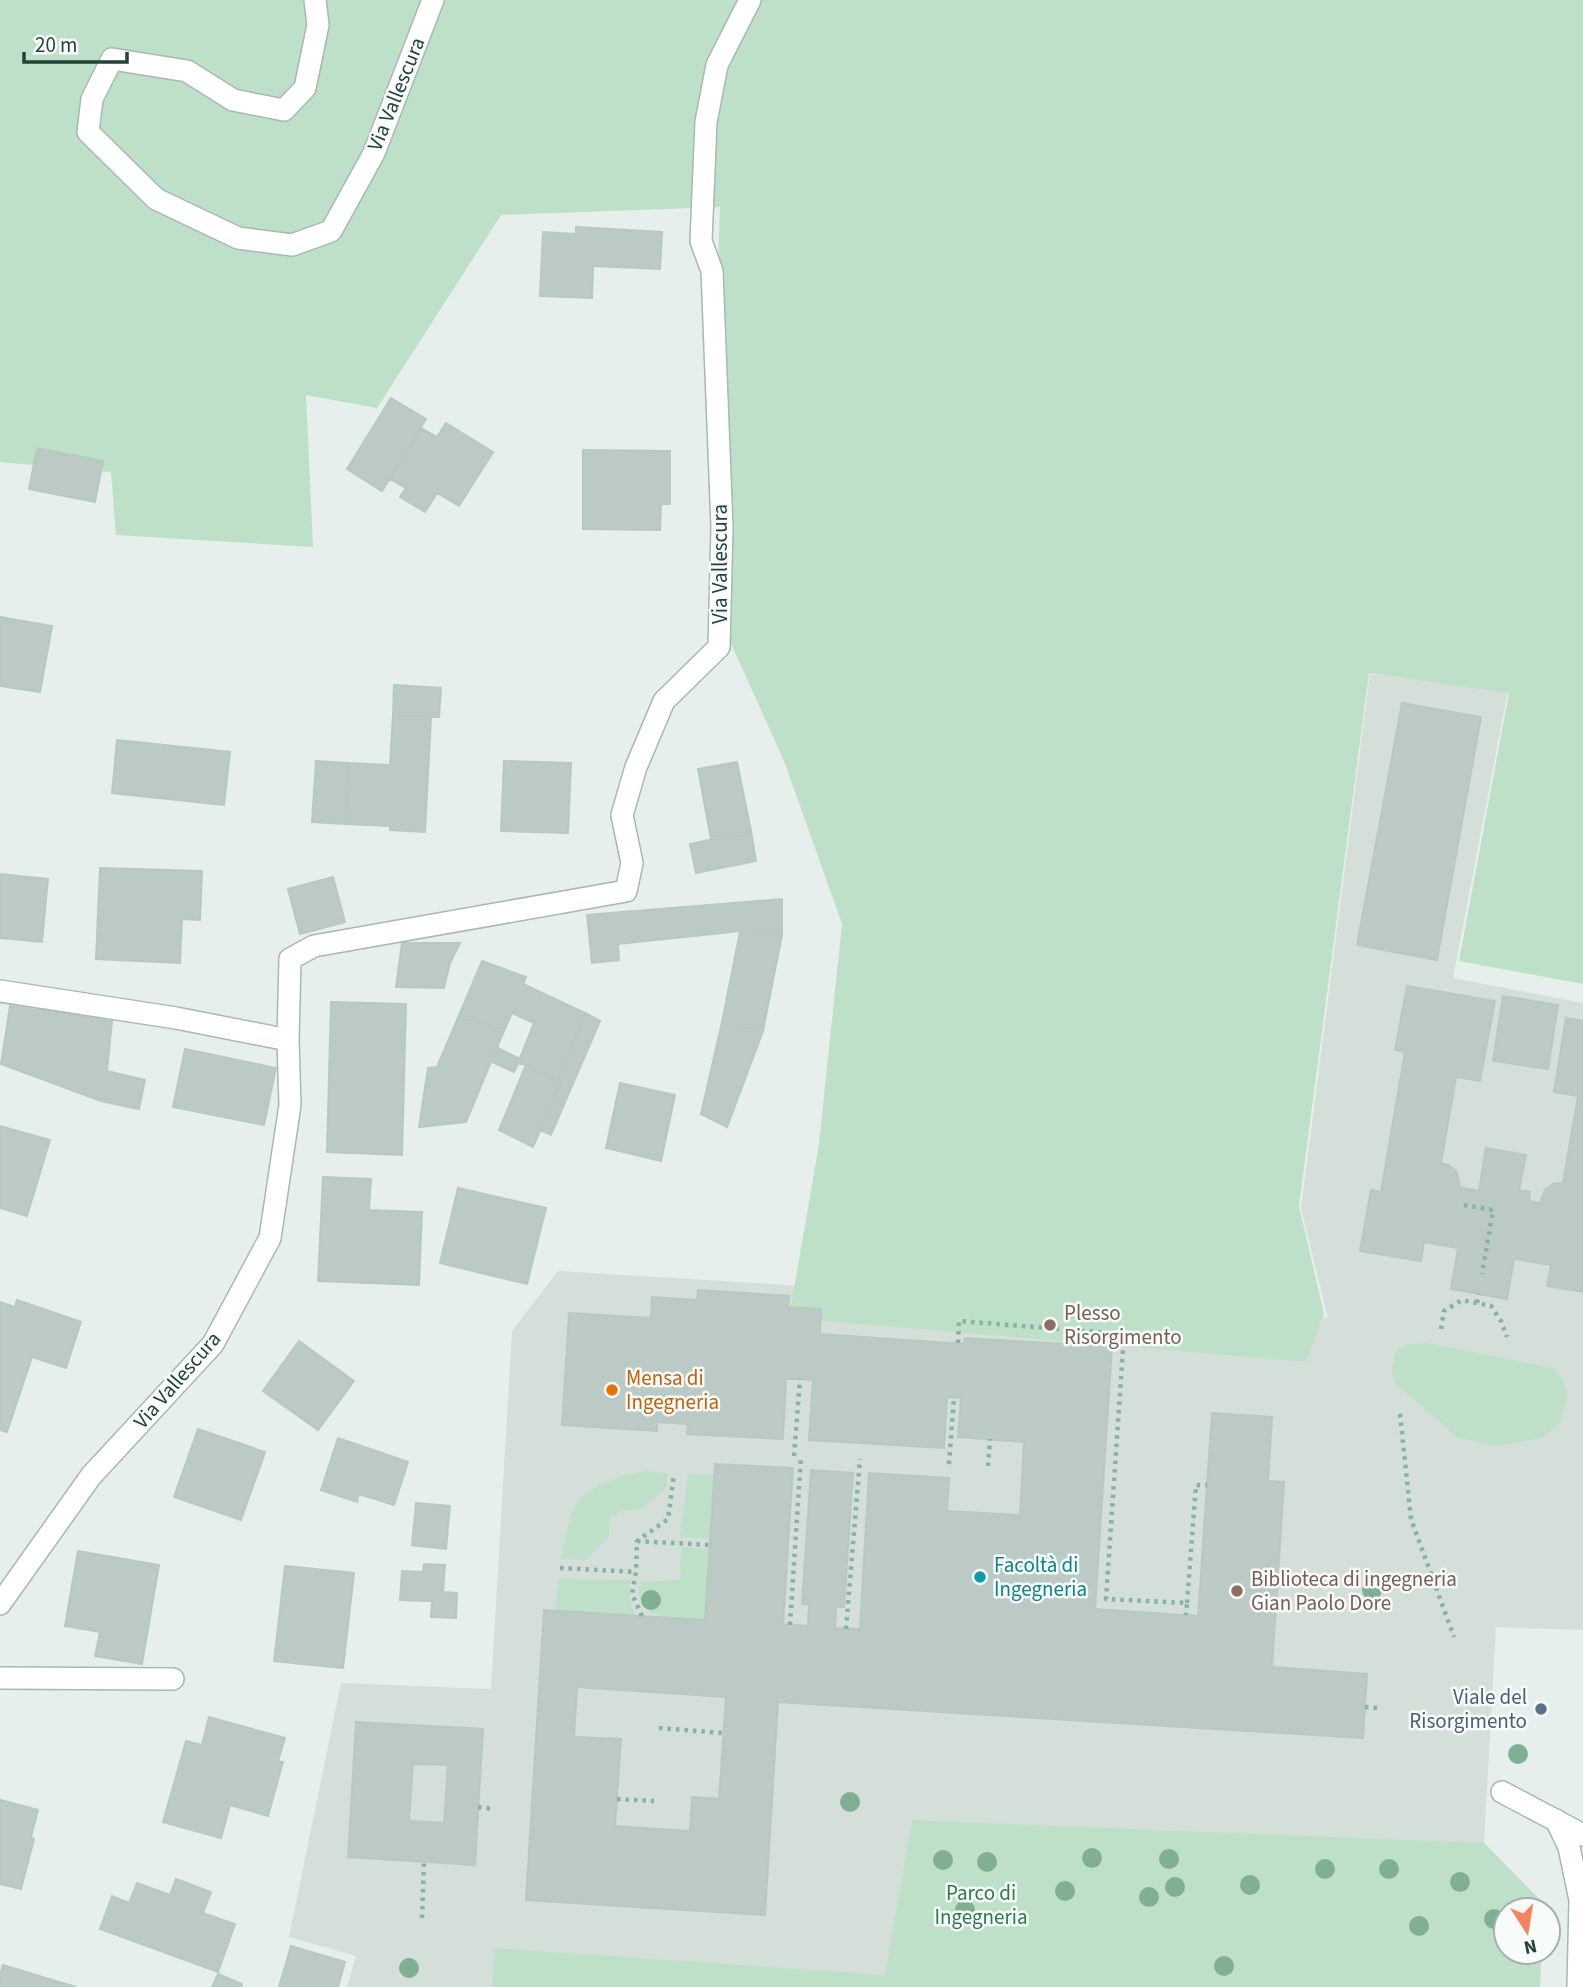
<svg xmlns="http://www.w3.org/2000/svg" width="1583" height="1987" viewBox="0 0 1583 1987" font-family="'Source Sans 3',sans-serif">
<rect width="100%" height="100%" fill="#e6efeb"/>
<path fill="#d4dfda" d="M1370,674L1508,690L1453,978L1583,1003V1630L1496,1627L1484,1843L1543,1903V1910H1506V1952H1541L1540,1987H347L356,1956L289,1937L341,1683L491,1689L512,1331L558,1271L1328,1318L1301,1208Z"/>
<path fill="#bfe0c8" d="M0,0H1583V984L1459,961L1509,693L1369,673L1299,1206L1324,1314L1306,1362L789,1318L819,1144L842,924L784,761L714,606L712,439L720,207L501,215L377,408L306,395L313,547L116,535L111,472L0,462Z
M1427,1343L1553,1368L1563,1380L1567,1396L1561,1422L1542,1438L1498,1446L1458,1438L1396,1384L1392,1372L1395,1352L1408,1344Z
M646,1471L667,1473V1486L642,1509L620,1511L610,1518L609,1536L585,1560L561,1559C564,1543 569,1512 580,1500C597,1482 623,1476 646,1471Z
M688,1474L714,1475L710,1539L680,1537Z
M681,1547L709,1549L705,1620C678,1618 631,1623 640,1582L680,1580Z
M559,1579L631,1580C628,1593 631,1603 635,1616L555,1610Z
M912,1820L1484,1843L1543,1903V1910H1506V1952H1541L1540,1987H492L495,1948L885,1975Z"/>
<path fill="#bbcac4" stroke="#b8c9c2" stroke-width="2" fill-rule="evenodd" d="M576,227L662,232L660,269L593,266L592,298L540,296L543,232L576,234Z
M391,398L426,419L382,491L347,469Z
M446,423L493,452L459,506L437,493L425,512L400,497L406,488L390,479L421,428L437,437Z
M37,448L103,461L95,502L29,489Z
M583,450L670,451V504H661L660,530L583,529Z
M0,617L52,626L40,692L0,686Z
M394,685L441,688L439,717L393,715Z
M1402,703L1481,717L1437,960L1357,945Z
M393,715L431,717L425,832L390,830V826L346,824L348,763L390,765Z
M117,740L230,752L224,805L112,793Z
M316,761L348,763L346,824L312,822Z
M504,761L571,763L568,833L501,831Z
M737,762L751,831L711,839L698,769Z
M751,831L756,861L696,873L690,844Z
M100,868L202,871L200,920L182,919L180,963L96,959Z
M0,874L48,879L42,942L0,938Z
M333,877L345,922L300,934L288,889Z
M782,899V935L741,927L740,931L618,944L619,960L592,963L587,915Z
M741,927L782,935L763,1031L722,1022Z
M402,943H460L450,963L444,988L396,987Z
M482,961L526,977L523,984L585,1013L557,1081L526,1065L518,1063L534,1023L512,1013L503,1033L460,1013Z
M1407,986L1495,1001L1480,1081L1456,1077L1441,1163L1448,1165L1456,1171L1459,1180V1187L1479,1191L1486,1148L1526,1155L1519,1190L1530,1192L1529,1201L1540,1203L1545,1190L1553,1184L1563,1183L1578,1096L1554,1092L1566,1018L1583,1021V1292L1547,1286L1551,1265L1514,1259L1507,1299L1451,1289L1458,1248L1424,1242L1421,1261L1360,1251L1371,1190L1381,1192L1405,1052L1395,1050Z
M1503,996L1558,1005L1548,1069L1493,1061Z
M331,1002L406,1004L402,1155L327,1152Z
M10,1006L112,1021L107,1071L145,1080L139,1109L101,1101L1,1064Z
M460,1013L503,1033L466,1122L419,1127L428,1068L437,1067Z
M585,1013L600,1021L551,1135L540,1130L561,1083L557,1081Z
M722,1022L763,1031L727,1127L701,1114Z
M496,1047L520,1059L514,1072L490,1061Z
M185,1049L276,1068L264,1125L173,1107Z
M526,1065L561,1083L533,1147L499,1130Z
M620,1083L675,1095L661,1161L606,1148Z
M0,1126L50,1140L27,1216L0,1208Z
M323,1177L371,1179L369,1210L422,1212L419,1285L318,1281Z
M458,1188L546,1208L527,1284L440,1263Z
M698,1290L789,1296L788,1307L821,1309L820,1334L964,1344L965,1338L1112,1347L1095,1609L1198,1616L1212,1413L1272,1417L1268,1481L1284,1482L1272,1667L1367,1674L1363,1738L778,1702L765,1915L526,1900L544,1610L705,1620L715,1464L793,1468L783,1624L808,1626L809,1605L802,1604L811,1470L853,1473L844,1607H836L835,1628L860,1629L869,1473L949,1478L947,1511L1020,1515L1024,1442L958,1437L961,1398L947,1397L944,1448L809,1440L813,1380L800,1379H786L783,1439L687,1434L688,1424L671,1423L657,1422V1431L562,1425L569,1313L651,1318L652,1297L697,1300ZM577,1687L726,1697L719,1799L692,1797L690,1831L615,1826L621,1739L574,1737Z
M17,1300L81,1322L66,1368L32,1357L7,1432L0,1430V1302L15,1307Z
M299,1341L354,1381L318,1430L263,1391Z
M198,1429L265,1452L241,1520L174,1497Z
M338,1438L408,1462L394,1505L359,1494L357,1502L321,1490Z
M416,1503L450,1506L446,1549L412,1545Z
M78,1551L159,1565L142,1664L95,1656L100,1632L65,1626Z
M424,1564L445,1565L443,1592L457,1593L456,1618L431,1617L432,1601L400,1600L402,1571L423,1572Z
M285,1566L354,1573L343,1668L274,1661Z
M209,1717L285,1738L278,1761L283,1762L268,1816L230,1805L221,1838L163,1822L186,1741L202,1745Z
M356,1722L483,1729L475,1865L348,1857ZM413,1764L448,1765L444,1823L409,1821Z
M0,1800L38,1810L31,1837L34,1839L21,1889L0,1884Z
M176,1879L211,1892L203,1913L235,1924L218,1972L100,1929L112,1896L129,1903L137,1883L170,1895Z
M291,1946L345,1962L338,1987H279Z
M3,1965L49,1979L48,1987H0V1975Z
M218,1974L242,1984L241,1987H212Z
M49,1979L76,1987H48Z"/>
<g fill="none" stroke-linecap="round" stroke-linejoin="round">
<defs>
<path id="minor" d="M315,0L318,25L305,88L284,110L233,100L187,71L112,59L92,99L88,132L156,199L238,238L292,245L331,231L374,153L433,0
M0,991L176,1018L288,1040
M0,1604L91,1476L213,1344L270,1238L290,1105L288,1040L290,959L314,946L626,891L632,863L622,815L636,767L664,701L719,647L722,527L712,271L701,241L706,122L717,65L750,0
M0,1678L173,1679
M1502,1792L1583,1835
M1556,1820L1569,1847L1580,1900
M1578,1987L1580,1900L1583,1890"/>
</defs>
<use href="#minor" stroke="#a8b8b2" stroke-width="24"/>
<path stroke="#86b3a5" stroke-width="4.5" stroke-dasharray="3.5 5" stroke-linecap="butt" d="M1464,1205L1493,1210L1482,1274
M1477,1303L1479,1294
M1441,1329L1444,1311L1462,1300L1491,1306L1501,1321L1507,1337
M958,1343L959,1321L1124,1334L1106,1599L1187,1603L1186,1615
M1400,1414L1411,1519L1454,1637
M794,1456L800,1379
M949,1464L954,1398
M988,1466L990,1439
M637,1541L709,1545
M560,1568L636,1572
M1187,1603L1196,1485H1207
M642,1616L632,1594L636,1572L637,1541L668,1519L674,1474
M790,1625L801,1456
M846,1629L860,1459
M1365,1707L1377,1708
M659,1728L723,1733
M617,1799L654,1801
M478,1807L494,1809
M422,1918L424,1861"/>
<use href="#minor" stroke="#fff" stroke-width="21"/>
</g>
<g fill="#80af93">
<circle cx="1372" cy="1590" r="10"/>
<circle cx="651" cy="1600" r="10"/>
<circle cx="1518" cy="1754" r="10"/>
<circle cx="850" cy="1802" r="10"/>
<circle cx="1092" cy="1858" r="10"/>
<circle cx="1169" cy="1859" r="10"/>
<circle cx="943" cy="1860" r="10"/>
<circle cx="987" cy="1862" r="10"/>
<circle cx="1325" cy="1869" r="10"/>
<circle cx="1389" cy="1869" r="10"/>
<circle cx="1460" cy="1882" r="10"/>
<circle cx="1250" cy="1885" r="10"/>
<circle cx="1175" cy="1887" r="10"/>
<circle cx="1065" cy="1891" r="10"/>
<circle cx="1149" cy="1897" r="10"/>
<circle cx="965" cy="1910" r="10"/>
<circle cx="1494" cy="1919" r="10"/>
<circle cx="1419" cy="1926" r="10"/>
<circle cx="1224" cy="1966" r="10"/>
<circle cx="409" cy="1968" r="10"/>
</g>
<g fill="#8d6e63" stroke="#f7fbf9" stroke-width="2.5">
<circle cx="1050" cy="1325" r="7"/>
<circle cx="1237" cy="1591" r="7"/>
</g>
<circle fill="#e8710a" stroke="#f7fbf9" stroke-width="2.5" cx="612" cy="1390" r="7"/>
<circle fill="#0f9aa8" stroke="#f7fbf9" stroke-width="2.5" cx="980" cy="1577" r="7"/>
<circle fill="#5c6f8a" stroke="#f7fbf9" stroke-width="2.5" cx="1541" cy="1709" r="7"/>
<g text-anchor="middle" stroke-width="5" stroke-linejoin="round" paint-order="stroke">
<g font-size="21" fill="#24423a" stroke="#f7fbf9">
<text transform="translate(396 94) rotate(-68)" y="7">Via Vallescura</text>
<text transform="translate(720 564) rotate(-90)" y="7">Via Vallescura</text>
<text transform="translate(177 1380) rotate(-49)" y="7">Via Vallescura</text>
</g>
<g font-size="21" fill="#785e54" stroke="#f7fbf9" text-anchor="start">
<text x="1064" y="1320">Plesso<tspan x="1064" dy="24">Risorgimento</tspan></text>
<text x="1251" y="1586">Biblioteca di ingegneria<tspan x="1251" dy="24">Gian Paolo Dore</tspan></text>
</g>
<g font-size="21" fill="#c56008" stroke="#f7fbf9" text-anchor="start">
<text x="626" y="1385">Mensa di<tspan x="626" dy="24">Ingegneria</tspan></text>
</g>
<g font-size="21" fill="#0d838f" stroke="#f7fbf9" text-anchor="start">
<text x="994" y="1572">Facoltà di<tspan x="994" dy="24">Ingegneria</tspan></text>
</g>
<g font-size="21" fill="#4e5e75" stroke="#f7fbf9" text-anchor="end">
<text x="1527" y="1704">Viale del<tspan x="1527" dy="24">Risorgimento</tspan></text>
</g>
<g font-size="21" fill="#2d7a4b" stroke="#f7fbf9">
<text x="981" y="1900">Parco di<tspan x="981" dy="24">Ingegneria</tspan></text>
</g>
</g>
<g transform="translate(1527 1931) rotate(168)"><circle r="33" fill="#f7fbf9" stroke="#a3b1ad" stroke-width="2"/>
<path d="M0-5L12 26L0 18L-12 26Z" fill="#f4845f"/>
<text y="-10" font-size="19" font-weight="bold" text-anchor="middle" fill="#24423a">N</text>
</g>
<path d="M24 52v10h103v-10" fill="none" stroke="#24423a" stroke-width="3.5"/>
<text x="35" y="52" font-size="21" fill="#24423a" stroke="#f7fbf9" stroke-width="5" paint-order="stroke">20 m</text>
</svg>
